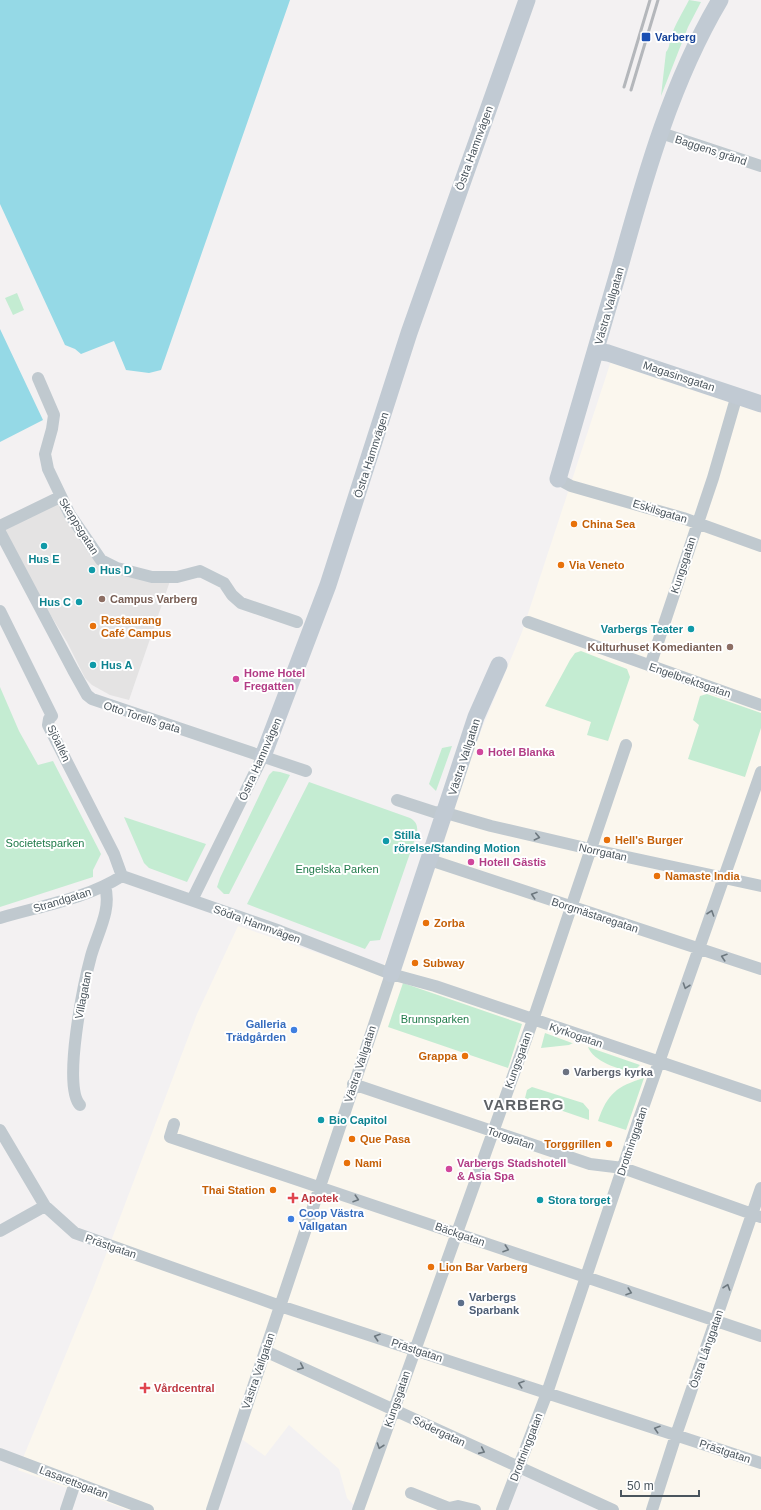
<svg xmlns="http://www.w3.org/2000/svg" width="761" height="1510" viewBox="0 0 761 1510" font-family="Helvetica,sans-serif">
<rect width="100%" height="100%" fill="#f3f1f2"/>
<path fill="#fbf7ee" d="M614,352L761,401V1510H599L521,1473L507,1510H359L347,1498L339,1469L289,1425L265,1456L239,1437L215,1510H128L18,1470L94,1286L197,1014L238,926L380,974L522,632Z"/>
<path fill="#e4e3e3" d="M58,502L97,559L170,581L129,700L110,695L92,685L85,678L67,642L50,614L3,529Z"/>
<path fill="#c4ecd2" d="M689,0L701,2L688,27L661,96L666,52C670,47 669,43 671,37C675,24 683,12 689,0Z
M17,293L24,310L13,315L5,298Z
M581,651L627,669L630,677L608,741L587,735L591,722L545,706L570,660L575,653Z
M0,687L19,731L38,765L53,761L101,854L93,870V877L0,907Z
M707,694L761,713V728L745,777L688,759L699,725L693,720L700,696Z
M452,746L436,791L429,784L442,748Z
M273,771L280,772L290,775L229,894H224L217,887L220,878L269,775Z
M309,782L410,818C416,821 418,826 417,833L380,940L370,941L365,949L247,904Z
M124,817L206,844L187,882L149,868L144,863Z
M403,983L522,1024L508,1068L388,1027Z
M545,1033L572,1043H573L569,1045L541,1048Z
M588,1047L640,1065L634,1071C620,1071 593,1061 588,1047Z
M644,1078L626,1130L598,1121C607,1094 617,1086 644,1078Z
M532,1087L583,1103L589,1110V1120L525,1098L527,1090Z"/>
<path fill="#95d9e6" d="M0,0H290L161,370L149,373L126,370L114,341L81,354L75,349L65,345L0,204Z
M0,329L43,420L0,442Z"/>
<g fill="none" stroke-linecap="round" stroke-linejoin="round">
<path stroke="#c0c9cf" stroke-width="12" d="M661,133L761,166
M38,378L54,415L52,429L45,454L48,469L70,515L101,560L117,568L152,577H177L200,571L224,583L232,595L241,603L297,622
M558,479L571,486L683,518L761,546
M0,526L60,497
M0,532L73,670L87,695L92,699L306,771
M0,611L52,716L49,719L48,725L114,854L122,876
M528,622L761,705
M650,666L713,478L737,395
M397,800L434,812L446,813L491,826L590,849L761,886
M430,860L761,969
M122,876L280,931L391,974L435,986L761,1096
M192,900L263,756
M0,918C40,906 86,899 122,876
M353,1084L590,1164L623,1168L761,1217
M80,1105C62,1087 84,982 91,956C97,934 112,910 105,886
M174,1124L170,1137L761,1336
M0,1130L45,1206L75,1233L280,1306L761,1463
M0,1231L45,1206
M265,1351L613,1510
M0,1454L148,1510
M411,1493L449,1508L458,1506L475,1510
M66,1510L75,1483
M212,1510L391,974
M358,1510L533,1020L626,745
M502,1510L547,1393L639,1119L761,772
M652,1510L676,1435L761,1188"/>
<path stroke="#c1cad3" stroke-width="17" d="M596,351L608,353L761,404
M558,479C579,407 600,335 621,263C646,173 672,81 720,0
M263,756L328,585L409,333L527,0
M391,974L476,717L499,665"/>
<path stroke="#b4b7bb" stroke-width="3" d="M624,87L650,0
M631,90L658,0"/>
</g>
<defs><path id="oneway-chevron" d="M-2-3.5L2.5 0L-2 3.5" fill="none" stroke-width="1.6" stroke-linecap="round" stroke-linejoin="round"/></defs>
<g stroke="#6d787f">
<use href="#oneway-chevron" transform="translate(537 837) rotate(13)"/>
<use href="#oneway-chevron" transform="translate(534 895) rotate(-162)"/>
<use href="#oneway-chevron" transform="translate(711 913) rotate(-71)"/>
<use href="#oneway-chevron" transform="translate(724 957) rotate(-162)"/>
<use href="#oneway-chevron" transform="translate(686 986) rotate(109)"/>
<use href="#oneway-chevron" transform="translate(356 1199) rotate(18)"/>
<use href="#oneway-chevron" transform="translate(506 1249) rotate(19)"/>
<use href="#oneway-chevron" transform="translate(727 1287) rotate(-71)"/>
<use href="#oneway-chevron" transform="translate(629 1292) rotate(19)"/>
<use href="#oneway-chevron" transform="translate(377 1337) rotate(-162)"/>
<use href="#oneway-chevron" transform="translate(301 1367) rotate(24)"/>
<use href="#oneway-chevron" transform="translate(521 1384) rotate(-162)"/>
<use href="#oneway-chevron" transform="translate(657 1429) rotate(-162)"/>
<use href="#oneway-chevron" transform="translate(380 1446) rotate(109)"/>
<use href="#oneway-chevron" transform="translate(482 1451) rotate(24)"/>
</g>
<rect fill="#1a4fb4" stroke="#fff" stroke-width="1.5" x="641" y="32" width="10" height="10" rx="2"/>
<g fill="#e8710a" stroke="#fff" stroke-width="1.5">
<circle cx="574" cy="524" r="4"/>
<circle cx="561" cy="565" r="4"/>
<circle cx="93" cy="626" r="4"/>
<circle cx="607" cy="840" r="4"/>
<circle cx="657" cy="876" r="4"/>
<circle cx="426" cy="923" r="4"/>
<circle cx="415" cy="963" r="4"/>
<circle cx="465" cy="1056" r="4"/>
<circle cx="352" cy="1139" r="4"/>
<circle cx="609" cy="1144" r="4"/>
<circle cx="347" cy="1163" r="4"/>
<circle cx="273" cy="1190" r="4"/>
<circle cx="431" cy="1267" r="4"/>
</g>
<g fill="#0f9aa8" stroke="#fff" stroke-width="1.5">
<circle cx="44" cy="546" r="4"/>
<circle cx="92" cy="570" r="4"/>
<circle cx="79" cy="602" r="4"/>
<circle cx="691" cy="629" r="4"/>
<circle cx="93" cy="665" r="4"/>
<circle cx="386" cy="841" r="4"/>
<circle cx="321" cy="1120" r="4"/>
<circle cx="540" cy="1200" r="4"/>
</g>
<g fill="#8d6e63" stroke="#fff" stroke-width="1.5">
<circle cx="102" cy="599" r="4"/>
<circle cx="730" cy="647" r="4"/>
</g>
<g fill="#d1479c" stroke="#fff" stroke-width="1.5">
<circle cx="236" cy="679" r="4"/>
<circle cx="480" cy="752" r="4"/>
<circle cx="471" cy="862" r="4"/>
<circle cx="449" cy="1169" r="4"/>
</g>
<g fill="#3f7fe0" stroke="#fff" stroke-width="1.5">
<circle cx="294" cy="1030" r="4"/>
<circle cx="291" cy="1219" r="4"/>
</g>
<circle fill="#6b7280" stroke="#fff" stroke-width="1.5" cx="566" cy="1072" r="4"/>
<g fill="#e0444e" stroke="#fff" stroke-width="1.5">
<path d="M291 1192h4v4h4v4h-4v4h-4v-4h-4v-4h4z"/>
<path d="M143 1382h4v4h4v4h-4v4h-4v-4h-4v-4h4z"/>
</g>
<circle fill="#5c6f8a" stroke="#fff" stroke-width="1.5" cx="461" cy="1303" r="4"/>
<g text-anchor="middle" stroke-width="4" stroke-linejoin="round" paint-order="stroke">
<g font-size="11" font-weight="bold" fill="#164399" stroke="#fff" text-anchor="start">
<text x="655" y="41">Varberg</text>
</g>
<g font-size="11" fill="#4a555d" stroke="#fff">
<text transform="translate(474 148) rotate(-70)" y="4">Östra Hamnvägen</text>
<text transform="translate(711 150) rotate(18)" y="4">Baggens gränd</text>
<text transform="translate(609 306) rotate(-74)" y="4">Västra Vallgatan</text>
<text transform="translate(679 376) rotate(18)" y="4">Magasinsgatan</text>
<text transform="translate(371 455) rotate(-72)" y="4">Östra Hamnvägen</text>
<text transform="translate(660 511) rotate(17)" y="4">Eskilsgatan</text>
<text transform="translate(79 526) rotate(58)" y="4">Skeppsgatan</text>
<text transform="translate(683 565) rotate(-72)" y="4">Kungsgatan</text>
<text transform="translate(690 680) rotate(19)" y="4">Engelbrektsgatan</text>
<text transform="translate(142 717) rotate(18)" y="4">Otto Torells gata</text>
<text transform="translate(59 743) rotate(65)" y="4">Sjöallén</text>
<text transform="translate(464 757) rotate(-72)" y="4">Västra Vallgatan</text>
<text transform="translate(260 759) rotate(-66)" y="4">Östra Hamnvägen</text>
<text transform="translate(603 852) rotate(12)" y="4">Norrgatan</text>
<text transform="translate(62 900) rotate(-17)" y="4">Strandgatan</text>
<text transform="translate(595 915) rotate(18)" y="4">Borgmästaregatan</text>
<text transform="translate(257 924) rotate(20)" y="4">Södra Hamnvägen</text>
<text transform="translate(83 995) rotate(-79)" y="4">Villagatan</text>
<text transform="translate(576 1035) rotate(19)" y="4">Kyrkogatan</text>
<text transform="translate(518 1060) rotate(-70)" y="4">Kungsgatan</text>
<text transform="translate(360 1064) rotate(-72)" y="4">Västra Vallgatan</text>
<text transform="translate(511 1138) rotate(19)" y="4">Torggatan</text>
<text transform="translate(632 1141) rotate(-71)" y="4">Drottninggatan</text>
<text transform="translate(460 1234) rotate(19)" y="4">Bäckgatan</text>
<text transform="translate(111 1246) rotate(19)" y="4">Prästgatan</text>
<text transform="translate(706 1349) rotate(-71)" y="4">Östra Långgatan</text>
<text transform="translate(417 1350) rotate(18)" y="4">Prästgatan</text>
<text transform="translate(258 1371) rotate(-71)" y="4">Västra Vallgatan</text>
<text transform="translate(397 1399) rotate(-71)" y="4">Kungsgatan</text>
<text transform="translate(439 1431) rotate(25)" y="4">Södergatan</text>
<text transform="translate(526 1447) rotate(-69)" y="4">Drottninggatan</text>
<text transform="translate(725 1451) rotate(18)" y="4">Prästgatan</text>
<text transform="translate(74 1482) rotate(21)" y="4">Lasarettsgatan</text>
</g>
<g font-size="11" font-weight="bold" fill="#c56008" stroke="#fff" text-anchor="start">
<text x="582" y="528">China Sea</text>
<text x="569" y="569">Via Veneto</text>
<text x="101" y="624">Restaurang<tspan x="101" dy="13">Café Campus</tspan></text>
<text x="615" y="844">Hell's Burger</text>
<text x="665" y="880">Namaste India</text>
<text x="434" y="927">Zorba</text>
<text x="423" y="967">Subway</text>
<text x="457" y="1060" text-anchor="end">Grappa</text>
<text x="360" y="1143">Que Pasa</text>
<text x="601" y="1148" text-anchor="end">Torggrillen</text>
<text x="355" y="1167">Nami</text>
<text x="265" y="1194" text-anchor="end">Thai Station</text>
<text x="439" y="1271">Lion Bar Varberg</text>
</g>
<g font-size="11" font-weight="bold" fill="#0d838f" stroke="#fff" text-anchor="start">
<text x="44" y="563" text-anchor="middle">Hus E</text>
<text x="100" y="574">Hus D</text>
<text x="71" y="606" text-anchor="end">Hus C</text>
<text x="683" y="633" text-anchor="end">Varbergs Teater</text>
<text x="101" y="669">Hus A</text>
<text x="394" y="839">Stilla<tspan x="394" dy="13">rörelse/Standing Motion</tspan></text>
<text x="329" y="1124">Bio Capitol</text>
<text x="548" y="1204">Stora torget</text>
</g>
<g font-size="11" font-weight="bold" fill="#785e54" stroke="#fff" text-anchor="start">
<text x="110" y="603">Campus Varberg</text>
<text x="722" y="651" text-anchor="end">Kulturhuset Komedianten</text>
</g>
<g font-size="11" font-weight="bold" fill="#b23c85" stroke="#fff" text-anchor="start">
<text x="244" y="677">Home Hotel<tspan x="244" dy="13">Fregatten</tspan></text>
<text x="488" y="756">Hotel Blanka</text>
<text x="479" y="866">Hotell Gästis</text>
<text x="457" y="1167">Varbergs Stadshotell<tspan x="457" dy="13">&amp; Asia Spa</tspan></text>
</g>
<g font-size="11" fill="#1f7a49" stroke="#fff">
<text x="45" y="847">Societetsparken</text>
<text x="337" y="873">Engelska Parken</text>
<text x="435" y="1023">Brunnsparken</text>
</g>
<g font-size="11" font-weight="bold" fill="#366cbe" stroke="#fff" text-anchor="end">
<text x="286" y="1028">Galleria<tspan x="286" dy="13">Trädgården</tspan></text>
<text x="299" y="1217" text-anchor="start">Coop Västra<tspan x="299" dy="13">Vallgatan</tspan></text>
</g>
<g font-size="11" font-weight="bold" fill="#5b616d" stroke="#fff" text-anchor="start">
<text x="574" y="1076">Varbergs kyrka</text>
</g>
<g font-size="11" font-weight="bold" fill="#be3a42" stroke="#fff" text-anchor="start">
<text x="301" y="1202">Apotek</text>
<text x="154" y="1392">Vårdcentral</text>
</g>
<g font-size="11" font-weight="bold" fill="#4e5e75" stroke="#fff" text-anchor="start">
<text x="469" y="1301">Varbergs<tspan x="469" dy="13">Sparbank</tspan></text>
</g>
<g font-size="15" font-weight="bold" letter-spacing="1" fill="#5e6266" stroke="#fff">
<text x="524" y="1110">VARBERG</text>
</g>
</g>
<path d="M621 1490v6h78v-6" fill="none" stroke="#4a555d" stroke-width="2"/>
<text x="627" y="1490" font-size="12" fill="#4a555d" stroke="#ffffff" stroke-width="3" paint-order="stroke">50 m</text>
</svg>
